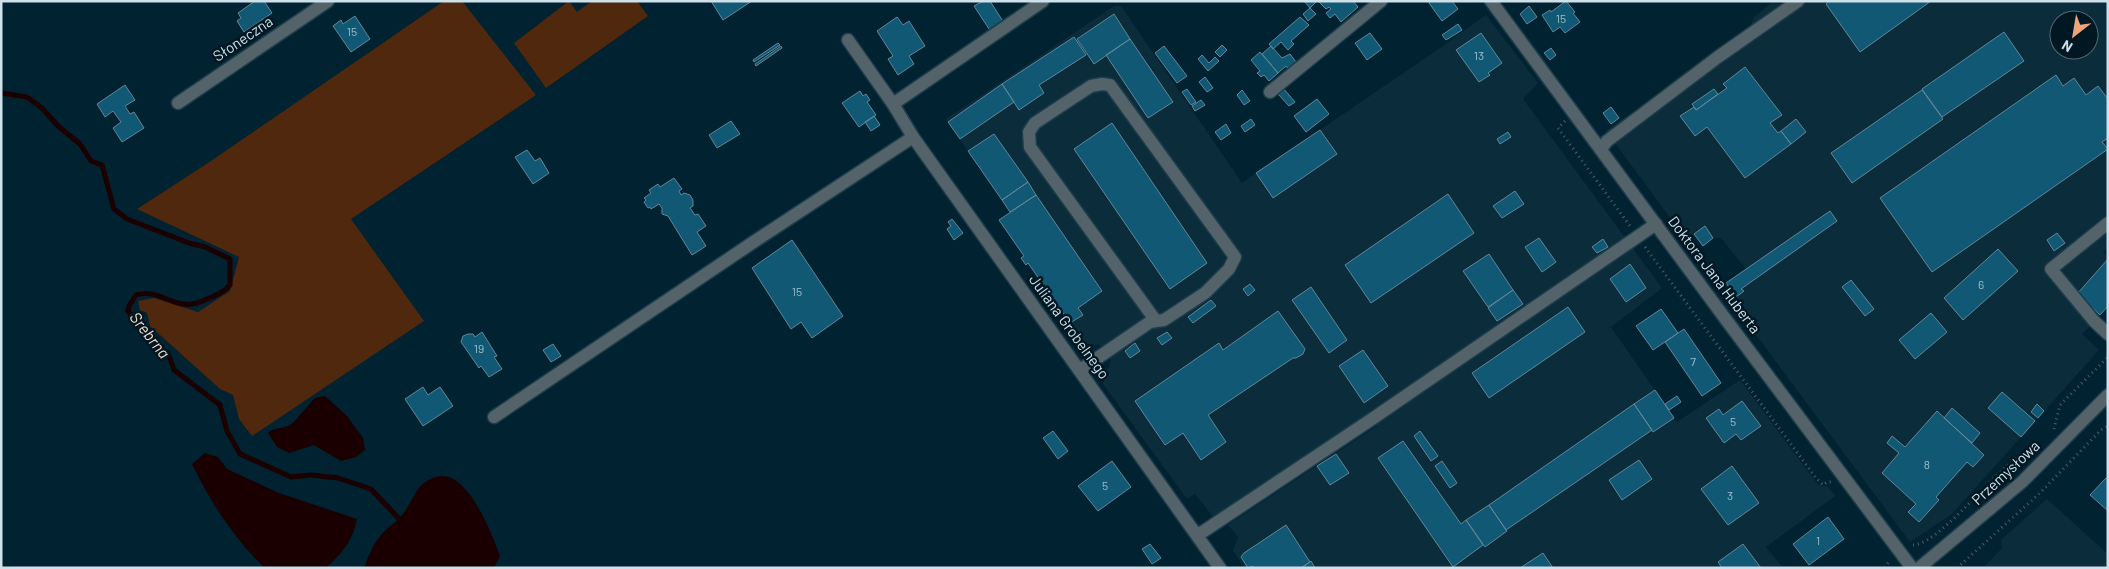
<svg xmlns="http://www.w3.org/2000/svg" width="2109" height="569" viewBox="0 0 2109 569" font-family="Barlow,sans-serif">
<rect width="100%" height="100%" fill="#002231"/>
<path fill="#0b2d3b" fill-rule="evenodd" d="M1790,1H2108V248L2103,252L2108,259L2077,294L2100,315L2082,334L2099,350L1952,514L1910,542L1745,320L1750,316L1741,303H1732L1721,286L1746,269L1721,238H1713L1705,227L1688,242L1606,131L1749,30L1754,17L1771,3L1785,5ZM2059,20H2089V50H2059Z
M1114,6H1121L1242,183L1443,46L1486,15L1538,83L1523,99L1662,288L1611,327L1677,422L1740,380L1818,485L1828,487L1835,496L1766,547L1783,568H1245L1233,551L1238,537L1228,525L1377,426L1368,414L1214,518L1195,494L1187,499L1103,384L1111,360L1100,345L1085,344L1029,263L1026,265L1021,258L1023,256L999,220L1010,212L946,119Z
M2047,499L2108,554V568H1983L2002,548L2001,540Z"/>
<path fill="#50280d" d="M444,1H462L536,95L351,219L424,321L252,436L239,419L233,395L220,389L150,326L147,313L140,310L138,301L154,298L198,312L230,291L239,257L137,209L211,161Z
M569,1L577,12L592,1H637L648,16L546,88L514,43Z"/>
<path fill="#1a0000" d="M325,396L347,416L363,438L365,450L356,457L341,461L314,445L289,453L277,447L268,433C274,427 283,429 290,425C297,420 308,405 315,398Z
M205,453L218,457L227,469L279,493L357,519C352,542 343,552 326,568H265C234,539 210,501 192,464Z
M441,476C469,474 492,534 500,556L494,568H364C369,555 373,544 382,534C388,527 397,522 402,515C416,498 415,480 441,476Z"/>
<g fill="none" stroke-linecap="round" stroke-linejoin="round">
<path stroke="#1a0000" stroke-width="5" d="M1,93L27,97L42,108L58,126L80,144L91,161L102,165L114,209L127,219L189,243L205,247L230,259V285C223,293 216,295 207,299C175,316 164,287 136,295L129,306L128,311L156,347L168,353L174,370L220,405L227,431L240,454L291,477L311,475L338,478L371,489L402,522"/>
</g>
<path fill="#105873" stroke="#638698" d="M255,1H264L272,13L244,32L237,21L241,18L238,13Z
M711,1H752L723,20Z
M983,1H990L1004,23L991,32L974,6Z
M1304,1H1317L1310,8Z
M1318,1H1353L1358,7L1341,22L1335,14L1330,18L1326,13L1331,9L1329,7L1326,9Z
M1430,1H1452L1458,9L1442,21L1429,3Z
M1566,1L1575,12L1573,13L1580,22L1565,33L1560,27L1553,32L1542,15L1550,10L1551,12Z
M1829,1H1931L1860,52L1826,4Z
M1529,6L1537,17L1527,24L1520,14Z
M1310,8L1316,14L1308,21L1303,14Z
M1114,14L1130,39L1094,64L1077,39Z
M355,16L370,39L351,52L333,26L341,20L343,24Z
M897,17L903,25L909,21L925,46L909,56L914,64L898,75L888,59L893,56L877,31Z
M1300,17L1309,25L1291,41L1294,44L1288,50L1281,42L1273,49L1269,44Z
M1458,24L1462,30L1446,40L1442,35Z
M2004,32L2024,61L1942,117L1922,89Z
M1370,33L1382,49L1367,60L1355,43Z
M1481,33L1502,63L1488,73L1490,75L1479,82L1456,50Z
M1074,37L1086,55L1039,85L1044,93L1019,110L1002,84Z
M1130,39L1173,102L1148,118L1106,55Z
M778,43L780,45L754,62L753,60Z
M1222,45L1227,50L1220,57L1215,52Z
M781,46L782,48L756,66L755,64Z
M1164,46L1187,76L1177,83L1155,53Z
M1271,46L1282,58L1290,54L1296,62L1288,69L1286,66L1278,73L1262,54Z
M1551,48L1556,55L1550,60L1544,53Z
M1260,52L1278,73L1269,81L1264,75L1261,77L1257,73L1260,71L1251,60Z
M1202,55L1209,63L1215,57L1219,61L1208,71L1198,59Z
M1745,67L1782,115L1770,123L1778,133L1781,131L1791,144L1745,178L1707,127L1695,136L1680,116L1694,107L1696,110L1727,88L1723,84Z
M2056,75L2063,86L2074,78L2086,95L2098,86L2108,99V138L2102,142L2108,149L1932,272L1880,198Z
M1205,77L1213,88L1207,92L1199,82Z
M1002,84L1014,102L960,139L948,122Z
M125,85L135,100L125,106L130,114L134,112L144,128L122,142L113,128L121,122L113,111L105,117L97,104Z
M1283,88L1295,102L1289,106L1278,94Z
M1187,89L1196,102L1191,105L1182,92Z
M1714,89L1718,94L1696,110L1692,104Z
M1242,90L1250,101L1244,105L1237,95Z
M1922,90L1943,119L1852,183L1831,153Z
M860,91L863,96L866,94L870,100L867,102L876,115L859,127L842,103Z
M1317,99L1329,114L1306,132L1294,116Z
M1201,100L1205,105L1195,111L1192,106Z
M1611,107L1619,118L1611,124L1603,113Z
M874,116L880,125L871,131L865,122Z
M1251,119L1255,125L1245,132L1241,126Z
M1796,119L1806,132L1791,144L1781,131Z
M731,121L740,134L717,148L709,135Z
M1112,123L1207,263L1170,289L1074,149Z
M1226,124L1231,133L1221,140L1215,132Z
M1320,130L1337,154L1273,198L1256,173Z
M1508,132L1511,137L1500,144L1497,139Z
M994,134L1028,182L1002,200L968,151Z
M527,150L535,161L540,158L549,173L533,184L515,157Z
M674,178L682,189L679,191L681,195L684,193L690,195L693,200V206L690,208L695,215L698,214L706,226L697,232L706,246L692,255L668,216L662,214V208L659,204L651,209L650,207L648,208L644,202L646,200L644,198L651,193L649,190L658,184L660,187Z
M1028,182L1036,195L1010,212L1002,200Z
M1515,191L1524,204L1502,218L1493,206Z
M1448,194L1474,233L1371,303L1345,265Z
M1036,195L1102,291L1078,308L1083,315L1070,323L1028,263L1026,265L1021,258L1024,256L999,220Z
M1830,211L1837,221L1741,289L1744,291L1736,297L1726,283Z
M952,219L963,233L954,240L947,229L951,226L948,222Z
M1705,226L1713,238L1703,246L1694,234Z
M2057,233L2065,243L2054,251L2047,240Z
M1539,238L1556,262L1542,272L1525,247Z
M1603,239L1608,247L1597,253L1592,247Z
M792,240L843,316L812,338L801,322L791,329L752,268Z
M1998,249L2018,271L1963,320L1944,298Z
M1489,254L1513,290L1488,307L1463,271Z
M2108,259V306L2100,315L2077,294Z
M1630,264L1646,288L1626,302L1610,279Z
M1851,280L1874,309L1865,316L1842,287Z
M1250,284L1255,290L1248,296L1243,289Z
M1311,287L1347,340L1329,353L1292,300Z
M1513,290L1523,304L1497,321L1488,308Z
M1211,300L1216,306L1193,323L1188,317Z
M1568,307L1585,332L1489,398L1472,373Z
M1661,309L1678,333L1653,350L1636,326Z
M1278,311L1305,349L1303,354L1296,358H1293L1208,415L1226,442L1201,460L1183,433L1165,445L1135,401L1219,343L1223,350Z
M1931,313L1947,332L1915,359L1899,340Z
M1684,329L1721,383L1702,396L1665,342Z
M482,332L497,356L494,357L502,369L489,377L481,366L479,368L461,342L463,336L468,334H473L475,337Z
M1167,332L1172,338L1162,345L1157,338Z
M1135,343L1140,351L1130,358L1125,351Z
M553,344L561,356L551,362L543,350Z
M1363,350L1388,386L1364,403L1339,366Z
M423,387L428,395L440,387L453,406L423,426L405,399Z
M1655,390L1674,418L1653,432L1634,404Z
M2002,392L2035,421L2021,437L1988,408Z
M1677,396L1681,402L1669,410L1665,404Z
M1742,401L1761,426L1741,440L1736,434L1724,443L1706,418L1719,409L1723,415Z
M1634,404L1652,430L1506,530L1489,505Z
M2037,404L2044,411L2038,418L2031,412Z
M1952,408L1980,433L1972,443L1944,418Z
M1937,411L1984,455L1973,467L1967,462L1936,497L1939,500L1919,522L1908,512L1916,504L1882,473L1899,453L1887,443L1892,436L1905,447Z
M1053,431L1068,451L1058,459L1043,438Z
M1420,431L1438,456L1431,461L1414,436Z
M1403,441L1461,524L1466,520L1483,545L1453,567L1378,458Z
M1336,454L1349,473L1330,485L1317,466Z
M1639,460L1652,479L1622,500L1609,480Z
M1112,461L1131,487L1098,511L1078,486Z
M1442,461L1457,483L1450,488L1435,466Z
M1732,466L1759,503L1728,525L1701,489Z
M2106,478L2108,479V511L2090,495Z
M1489,505L1507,531L1485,547L1466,520Z
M1828,517L1844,539L1809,565L1793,544Z
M1286,525L1310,562L1301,568H1254L1253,566L1248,568L1241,557L1244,553Z
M1150,544L1161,558L1152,564L1142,549Z
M1743,544L1761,568H1722L1718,562Z
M1543,553L1553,568H1520Z
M1311,561L1315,568H1301L1310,562Z"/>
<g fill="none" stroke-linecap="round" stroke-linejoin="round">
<defs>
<path id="minor" d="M1491,1L1727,321L1912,568
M848,40L893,104L913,137L1220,568
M1270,92L1381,1
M178,103L328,1
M893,104L1043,1
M1601,149L1607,141L1718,57L1798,1
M2108,223L2051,269L2094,321L2108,334
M1080,370L1150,322L1164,320L1205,293L1229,269L1235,257L1110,85L1102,84L1091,86L1035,123L1029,132L1030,147L1156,321
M494,417L752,243L913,137
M1198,535L1372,419L1656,224
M1919,568L2022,482L2108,395"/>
</defs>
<use href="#minor" stroke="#1d3d4b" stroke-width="15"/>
<path stroke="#44606e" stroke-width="3" stroke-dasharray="1 4" stroke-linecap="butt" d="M1565,121L1558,128L1630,226
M1645,247L1816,478L1823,485L1827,482H1831
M2054,429L2060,405L2108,357
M1913,545C1944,543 2001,458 2039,444
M1885,568L1890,560
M1957,568L2040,493L2101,430L2108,426"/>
<use href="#minor" stroke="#54636a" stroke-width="12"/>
</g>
<g text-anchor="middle" stroke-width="5" stroke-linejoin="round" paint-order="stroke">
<g font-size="12" fill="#9ebecc">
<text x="1561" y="23">15</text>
<text x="352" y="36">15</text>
<text x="1479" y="60">13</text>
<text x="1981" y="289">6</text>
<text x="797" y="296">15</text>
<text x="479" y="353">19</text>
<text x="1693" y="366">7</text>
<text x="1733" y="426">5</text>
<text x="1927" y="469">8</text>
<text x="1105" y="490">5</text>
<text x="1730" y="500">3</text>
<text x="1818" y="545">1</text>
</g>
<g font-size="15" fill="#cee0ea" stroke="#011823">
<text transform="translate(243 39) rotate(-34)" y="5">Słoneczna</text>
<text transform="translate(1714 275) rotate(53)" y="5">Doktora Jana Huberta</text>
<text transform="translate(1069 327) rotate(54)" y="5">Juliana Grobelnego</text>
<text transform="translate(2006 473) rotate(-43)" y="5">Przemysłowa</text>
</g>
<g font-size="16" font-style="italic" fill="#fdddcb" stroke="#011823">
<text transform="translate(150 335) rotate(52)" y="6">Srebrna</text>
</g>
</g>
<rect width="2109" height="569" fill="none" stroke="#cee0ea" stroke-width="5"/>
<g transform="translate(2074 35) rotate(211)"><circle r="24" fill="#011823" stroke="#536873"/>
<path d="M0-4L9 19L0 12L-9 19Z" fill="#efa377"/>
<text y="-8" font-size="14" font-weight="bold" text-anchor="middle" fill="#cee0ea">N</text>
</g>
</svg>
